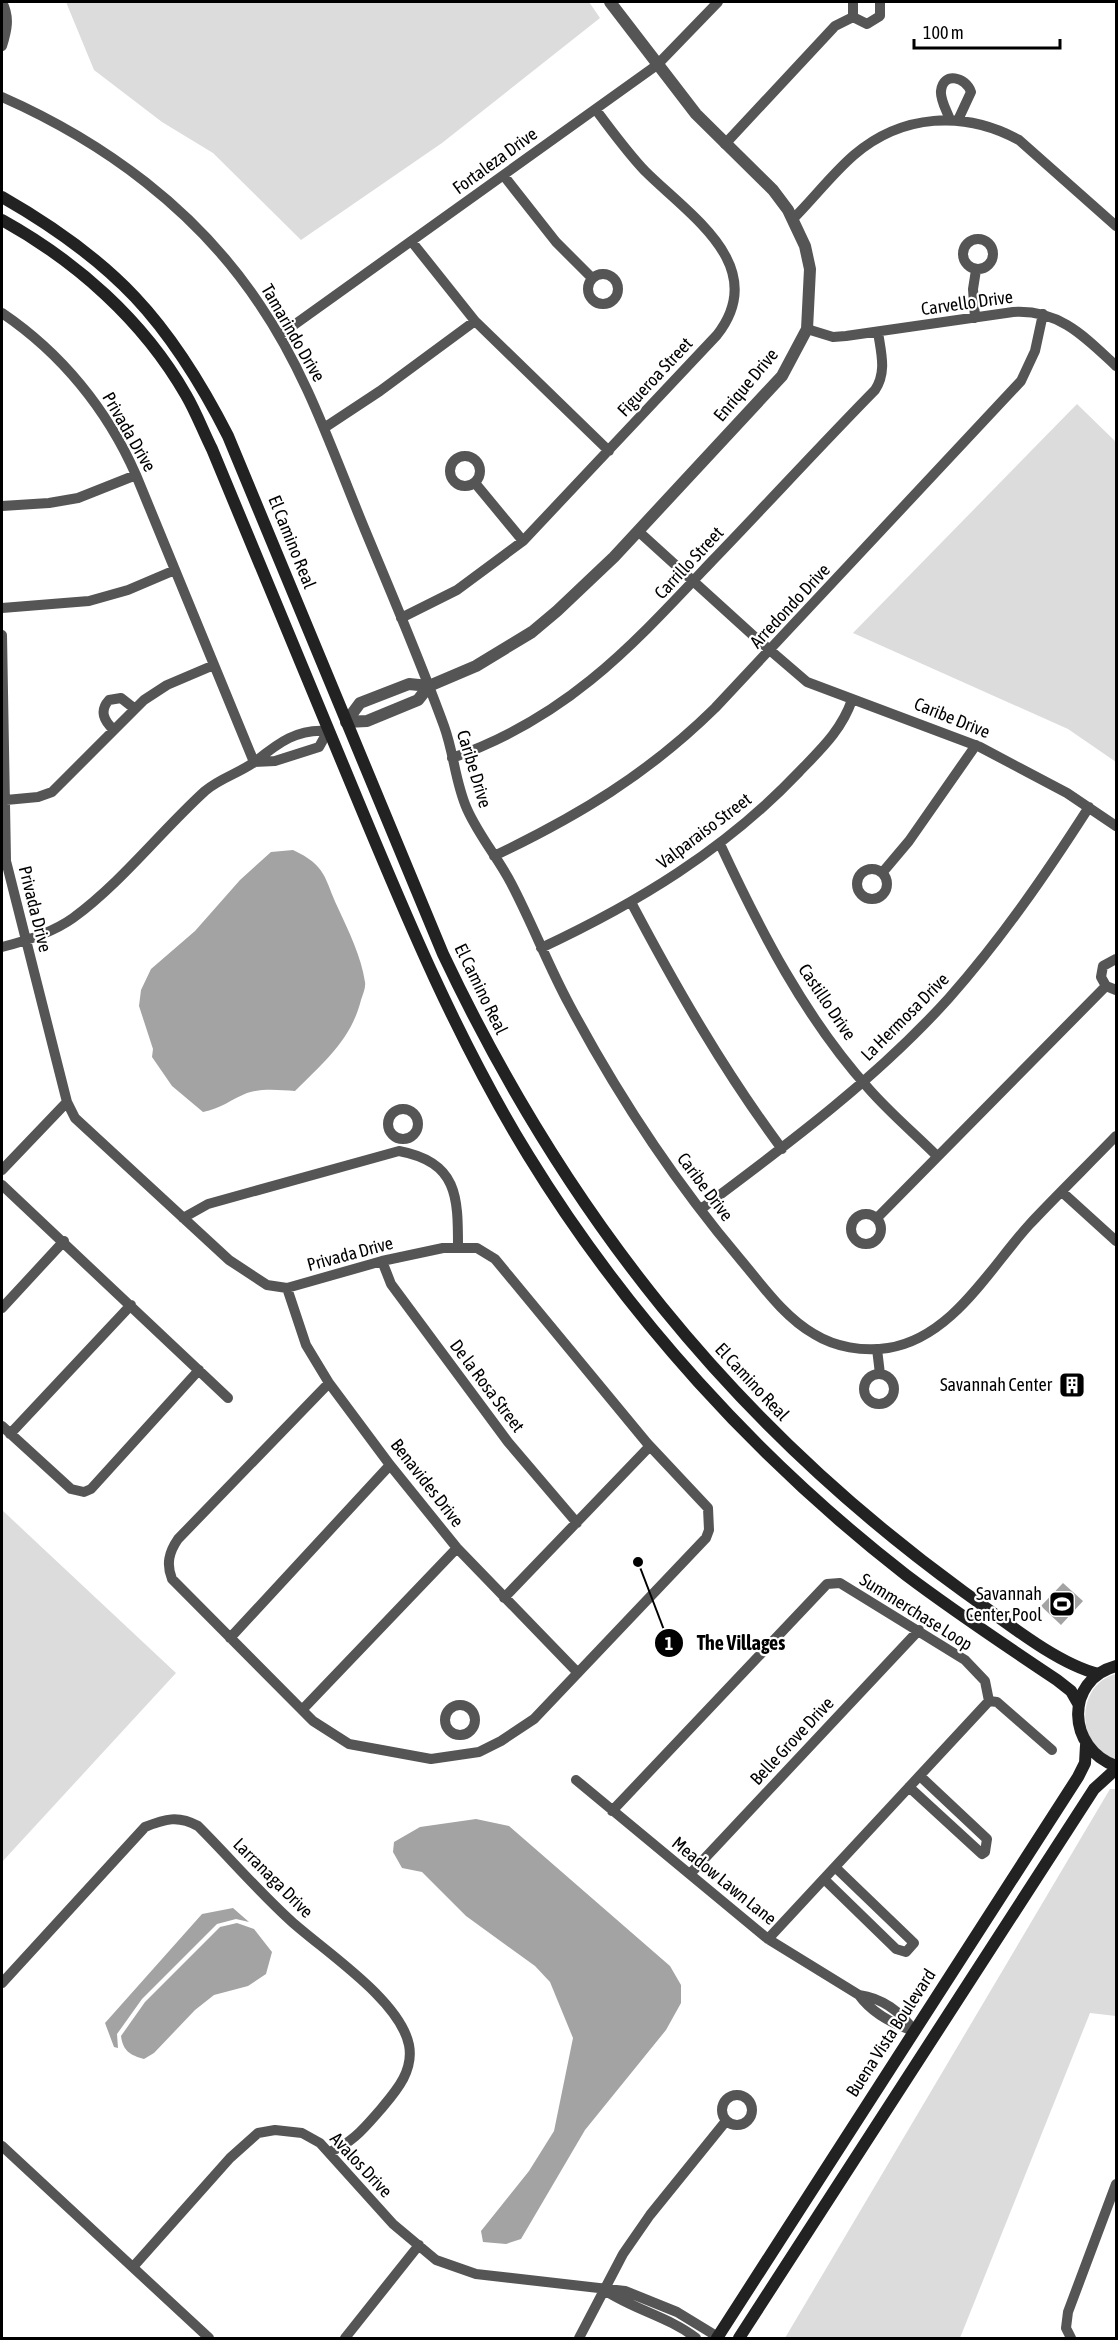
<svg xmlns="http://www.w3.org/2000/svg" width="1118" height="2340" viewBox="0 0 1118 2340" font-family="'Asap Condensed',sans-serif">
<rect width="100%" height="100%" fill="#fff"/>
<path fill="#dcdcdc" d="M66,2H589L600,18L442,143L301,240L213,153L162,122L94,70Z
M1077,404L1116,442V762L1068,729L853,633Z
M2,1510L176,1673L2,1862Z
M1116,1674V1759C1075,1749 1075,1684 1116,1674Z
M1110,1789H1116V2016L1090,2013L960,2338H785Z"/>
<path fill="#a3a3a3" d="M293,850C327,866 324,878 338,908C349,932 361,956 365,982C366,987 363,994 361,1000C351,1040 324,1062 295,1091C279,1090 263,1088 247,1093C232,1099 220,1109 203,1112L172,1086L152,1057L153,1049L139,1006L141,990L151,969L195,931L240,880L271,852Z
M1063,1583L1083,1601L1061,1625L1041,1606Z
M476,1819L509,1826L670,1966L681,1985V2003L666,2030L585,2130L521,2239L506,2244L483,2242L481,2231L529,2171L554,2131L573,2038L550,1982L535,1966L466,1916L422,1872L402,1868L393,1852L394,1842L420,1827Z
M233,1908L249,1922L236,1919L217,1924L142,1999L117,2034L118,2048L114,2047L105,2023L202,1914Z
M237,1923L254,1929L272,1952L266,1974L248,1986L214,1995L195,2010L154,2053L144,2059C130,2055 123,2051 121,2036L145,2002L220,1927Z"/>
<g fill="none" stroke-linecap="round" stroke-linejoin="round">
<path stroke="#555" stroke-width="10" d="M853,2V17L867,24L880,16V2
M2,46C7,30 10,17 2,2
M2,97C104,142 197,210 260,305C307,374 333,453 365,530C392,595 420,660 444,726C454,753 455,782 467,809C479,836 498,858 511,883C532,923 548,965 569,1004C617,1094 674,1181 740,1259C762,1285 784,1317 814,1334C835,1347 863,1352 888,1348C952,1338 989,1269 1029,1225C1057,1195 1087,1166 1116,1136
M950,120C947,111 940,100 941,91C943,71 966,77 971,92L958,120
M725,144L835,26L853,17
M504,176L556,242L592,278
M793,219C814,198 832,174 854,155C902,114 964,110 1019,140L1116,226
M963 254a15 15 0 1 1 30 0a15 15 0 1 1-30 0Z
M412,242L475,321L609,451
M588 289a15 15 0 1 1 30 0a15 15 0 1 1-30 0Z
M2,313C61,353 107,409 136,475L254,762
M975,318L973,289L976,270
M807,329L833,337L846,336L1013,312C1059,309 1085,337 1116,366
M280,335L657,65L718,2
M324,428L380,391L475,321
M450 471a15 15 0 1 1 30 0a15 15 0 1 1-30 0Z
M475,483L523,541
M2,506L49,503L78,498L136,475
M638,531L757,639L807,682L980,747L1067,793L1116,826
M2,608L89,601L128,590L175,570
M401,618L457,590L523,541L717,335C771,266 689,215 645,171C627,152 612,131 596,110
M2,635L6,861L67,1102L75,1118L229,1260L267,1285L287,1288L382,1261L443,1248H477L495,1259L647,1443L708,1508L709,1530L706,1538L534,1719L501,1741L479,1752L431,1759L349,1744L313,1721L172,1579C166,1564 169,1552 178,1539L329,1383
M114,730C104,721 99,711 109,700L121,698L135,709
M452,758C567,718 631,647 712,561C767,504 820,446 875,390C887,372 881,353 878,332
M6,800L38,797L52,792L144,700L167,685L214,665
M720,844C760,930 805,1018 869,1089C890,1113 915,1134 937,1156
M494,856C578,816 648,774 715,708L1021,381L1035,351L1043,314
M857 884a15 15 0 1 1 30 0a15 15 0 1 1-30 0Z
M882,873L909,841L976,745
M632,904C677,989 724,1071 782,1149
M2,947C26,941 52,933 73,918C122,882 160,832 205,791C220,778 240,773 256,761C278,743 298,728 328,731L319,747L275,761L254,762
M541,948C637,903 725,850 799,772C821,749 841,731 852,700
M1116,959L1103,966L1101,977L1106,986L1116,990
M388 1124a15 15 0 1 1 30 0a15 15 0 1 1-30 0Z
M2,1170L67,1102
M2,1185L228,1398
M1062,1192L1116,1241
M701,1209C788,1144 876,1079 949,998C1002,938 1046,874 1089,807
M851 1229a15 15 0 1 1 30 0a15 15 0 1 1-30 0Z
M183,1218L208,1204L399,1151C458,1162 458,1197 458,1247
M877,1218L1106,986
M382,1261L391,1284L508,1442L577,1523
M287,1288L306,1345L329,1383L390,1465L457,1548L578,1673
M2,1308L64,1241
M877,1349L880,1374
M864 1389a15 15 0 1 1 30 0a15 15 0 1 1-30 0Z
M2,1426L71,1489L84,1492L91,1489L199,1370
M10,1434L131,1305
M504,1598L650,1446
M230,1638L390,1465
M989,1701L997,1702L1052,1750
M445 1720a15 15 0 1 1 30 0a15 15 0 1 1-30 0Z
M302,1710L457,1548
M576,1780L768,1939L859,1995C872,2013 893,2024 914,2031
M909,1787L982,1854L985,1852L987,1839L920,1776
M612,1811L827,1584L840,1583L965,1660L985,1681L989,1701L768,1939
M690,1874L919,1630
M824,1879L896,1949L906,1952L914,1943L835,1867
M2,1983L145,1827C165,1819 178,1815 198,1826C229,1857 258,1891 291,1921C324,1951 400,2000 409,2045C414,2071 396,2091 381,2109C365,2127 352,2144 329,2152
M859,1995C882,1998 901,2012 914,2031
M722 2110a15 15 0 1 1 30 0a15 15 0 1 1-30 0Z
M2,2146L209,2338
M133,2267L230,2158L258,2133L275,2130L302,2133L320,2143L393,2224L436,2260L476,2274L625,2291L677,2312L718,2337
M606,2291C635,2310 669,2317 696,2338
M345,2338L419,2245
M579,2338L623,2254L650,2215L726,2121
M1071,2338L1066,2328L1068,2312L1116,2184"/>
<path stroke="#555" stroke-width="12" d="M346,722L367,721L418,700L429,686L476,666L532,632L557,611L614,557L782,376L807,329L810,269L805,246L788,210L773,190L696,114L610,2
M346,722L360,703L409,684L429,686"/>
<path stroke="#222" stroke-width="12" d="M2,197C114,261 169,320 228,436L443,954C566,1214 730,1422 964,1592C1001,1618 1056,1664 1099,1674
M2,220C76,261 143,320 186,395C196,412 203,431 212,449C260,564 308,680 356,796C407,919 458,1041 528,1155C626,1315 758,1460 906,1575C955,1612 1006,1646 1057,1680L1071,1691L1079,1705
M1116,1666C1064,1680 1067,1749 1116,1766
M717,2338L1078,1777L1085,1763L1086,1745
M739,2338L1094,1789L1116,1769"/>
</g>
<defs>
<symbol id="building-square" viewBox="-11 -11 22 22"><rect x="-9" y="-9" width="18" height="18" rx="4" fill="#000" stroke="#fff"/><path d="M-4-6H4V6H1V3H-1V6H-4ZM-2.5-4.3h1.7v1.8h-1.7ZM.8-4.3h1.7v1.8H.8ZM-2.5-1h1.7V.8h-1.7ZM.8-1h1.7V.8H.8Z" fill="#fff"/></symbol>
<symbol id="stadium-square" viewBox="-11 -11 22 22"><rect x="-9" y="-9" width="18" height="18" rx="4" fill="#000" stroke="#fff"/><path d="M0-5a6.5 5 0 1 0 0 10a6.5 5 0 1 0 0-10ZM-3.5-1.8h7v3.6h-7Z" fill="#fff"/></symbol>
</defs>
<g fill-rule="evenodd">
<use href="#building-square" x="1057" y="1370" width="30" height="30"/>
<use href="#stadium-square" x="1047" y="1589" width="30" height="30"/>
</g>
<g text-anchor="middle" stroke-width="4.5" stroke-linejoin="round" paint-order="stroke">
<g font-size="18" fill="#000" stroke="#fff">
<text transform="translate(495 161) rotate(-36)" y="6">Fortaleza Drive</text>
<text transform="translate(967 303) rotate(-8)" y="6">Carvello Drive</text>
<text transform="translate(293 333) rotate(60)" y="6">Tamarindo Drive</text>
<text transform="translate(655 377) rotate(-47)" y="6">Figueroa Street</text>
<text transform="translate(746 385) rotate(-50)" y="6">Enrique Drive</text>
<text transform="translate(129 432) rotate(60)" y="6">Privada Drive</text>
<text transform="translate(292 542) rotate(68)" y="6">El Camino Real</text>
<text transform="translate(689 563) rotate(-47)" y="6">Carrillo Street</text>
<text transform="translate(790 606) rotate(-47)" y="6">Arredondo Drive</text>
<text transform="translate(952 718) rotate(22)" y="6">Caribe Drive</text>
<text transform="translate(474 769) rotate(73)" y="6">Caribe Drive</text>
<text transform="translate(704 831) rotate(-37)" y="6">Valparaiso Street</text>
<text transform="translate(35 909) rotate(76)" y="6">Privada Drive</text>
<text transform="translate(481 989) rotate(64)" y="6">El Camino Real</text>
<text transform="translate(827 1002) rotate(56)" y="6">Castillo Drive</text>
<text transform="translate(905 1017) rotate(-45)" y="6">La Hermosa Drive</text>
<text transform="translate(705 1187) rotate(53)" y="6">Caribe Drive</text>
<text transform="translate(350 1254) rotate(-15)" y="6">Privada Drive</text>
<text transform="translate(752 1382) rotate(47)" y="6">El Camino Real</text>
<text transform="translate(487 1386) rotate(53)" y="6">De la Rosa Street</text>
<text transform="translate(427 1483) rotate(52)" y="6">Benavides Drive</text>
<text transform="translate(916 1612) rotate(32)" y="6">Summerchase Loop</text>
<text transform="translate(792 1741) rotate(-47)" y="6">Belle Grove Drive</text>
<text transform="translate(273 1878) rotate(45)" y="6">Larranaga Drive</text>
<text transform="translate(724 1881) rotate(39)" y="6">Meadow Lawn Lane</text>
<text transform="translate(891 2033) rotate(-57)" y="6">Buena Vista Boulevard</text>
<text transform="translate(361 2165) rotate(47)" y="6">Avalos Drive</text>
</g>
<g font-size="18" fill="#000" stroke="#fff" text-anchor="end">
<text x="1052" y="1391">Savannah Center</text>
<text x="1042" y="1600">Savannah<tspan x="1042" dy="21">Center Pool</tspan></text>
</g>
</g>
<path fill="none" stroke="#000" stroke-width="2" d="M638 1562L669 1643"/>
<g fill="#000" stroke="#fff" stroke-width="2">
<circle cx="638" cy="1562" r="6"/>
<circle cx="669" cy="1643" r="15"/>
</g>
<g font-size="18" text-anchor="middle" font-weight="bold" fill="#fff">
<text x="669" y="1650">1</text>
</g>
<g font-size="20" text-anchor="middle" font-weight="bold" fill="#000" stroke="#fff" stroke-width="4.5" stroke-linejoin="round" paint-order="stroke">
<text x="741" y="1650">The Villages</text>
</g>
<rect width="1118" height="2340" fill="none" stroke="#000000" stroke-width="6"/>
<path d="M914 39v9h146v-9" fill="none" stroke="#000000" stroke-width="3"/>
<text x="923" y="39" font-size="18" fill="#000000" stroke="#ffffff" stroke-width="4.5" paint-order="stroke">100 m</text>
</svg>
